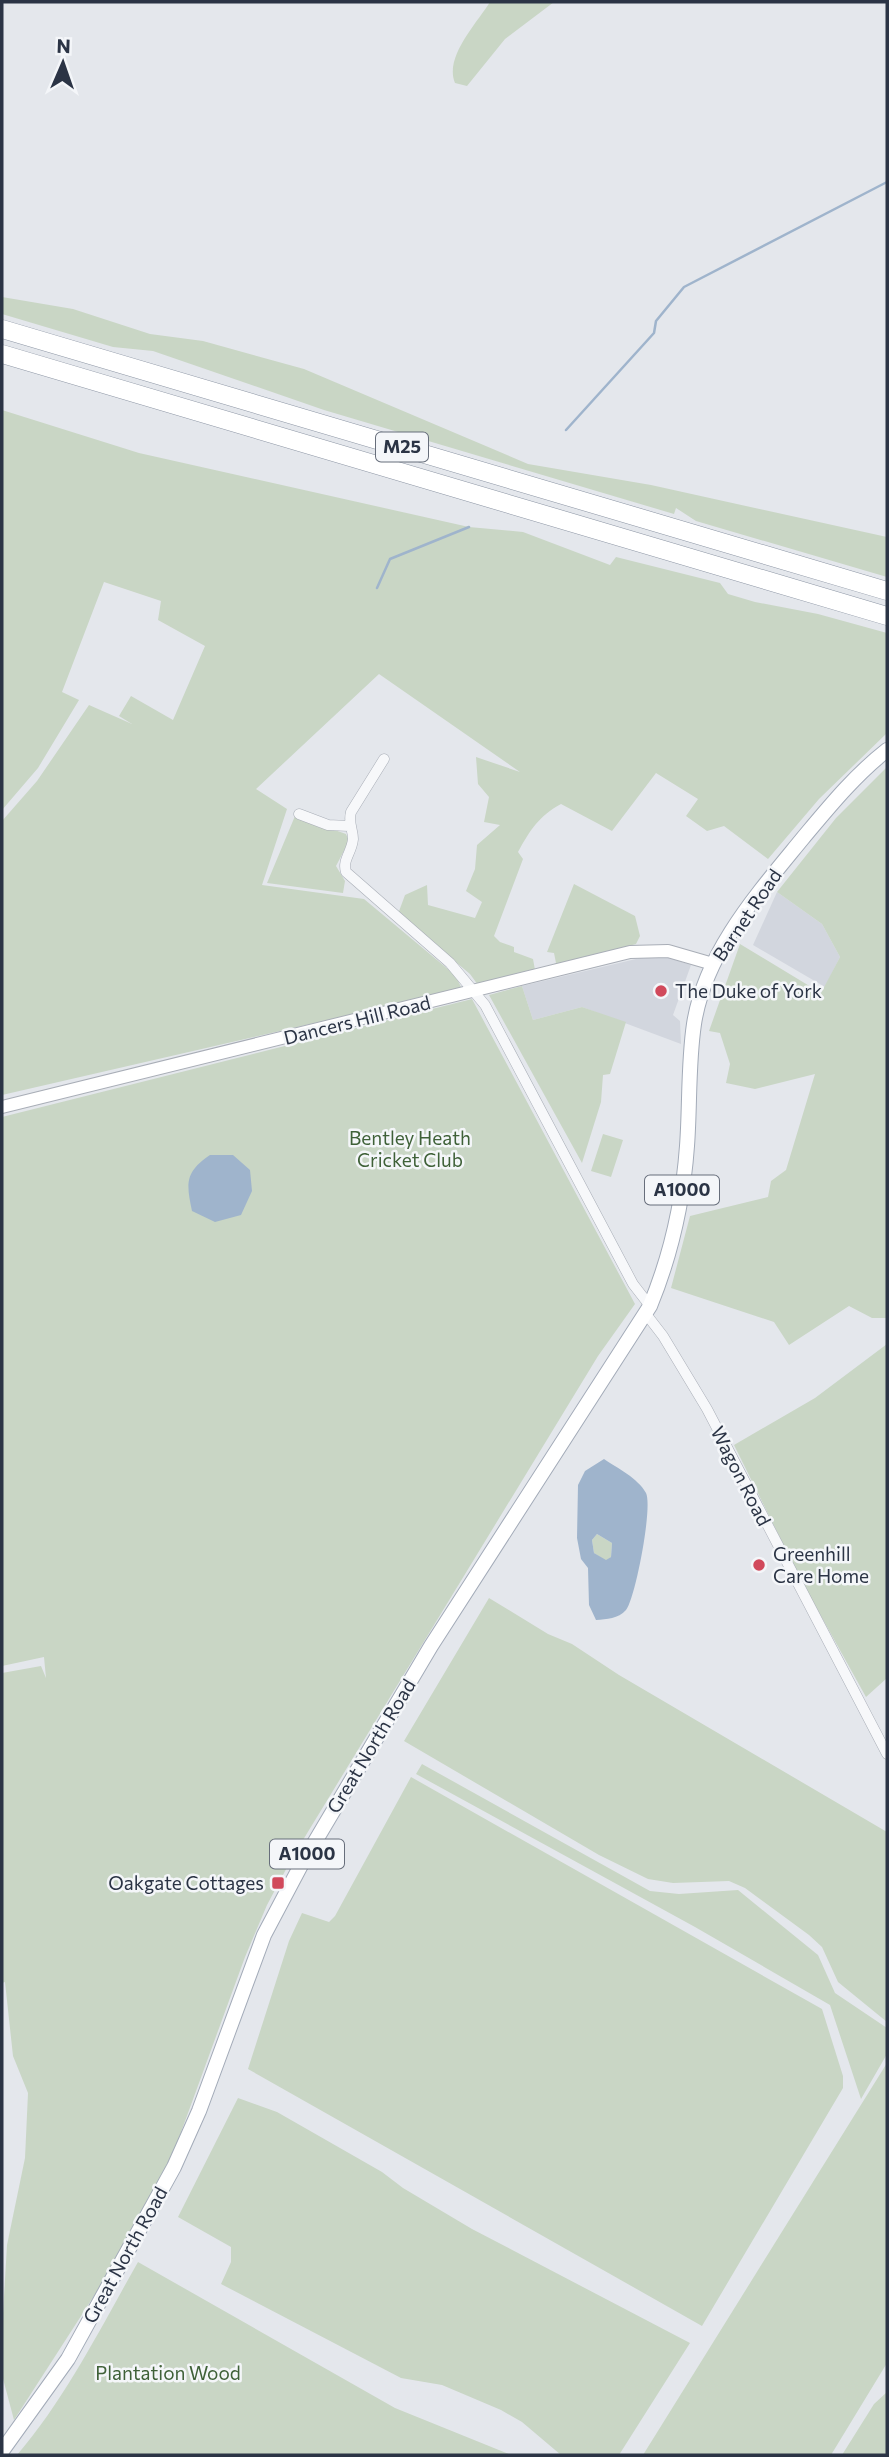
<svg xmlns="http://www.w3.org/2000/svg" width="889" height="2457" viewBox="0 0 889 2457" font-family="Commissioner,sans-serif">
<rect width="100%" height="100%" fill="#e4e7ec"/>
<path fill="#d2d6de" d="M777,892L822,924L840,957L825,987L753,945Z
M657,954L691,965L673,1015L680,1021L681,1044L582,1007L533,1020L522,986Z"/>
<path fill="#c9d6c5" d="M490,2H554L505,39L467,86L455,83C444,57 477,23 490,2Z
M2,297L73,309L150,334L203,341L304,369L528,464L651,485L887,537V577L696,521L676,508L674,514L324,410L153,351L113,347L2,314Z
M2,410L139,453L469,527L523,532L610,565L616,557L720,583L728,594L755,602L818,614L887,633V733L819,799L768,859L724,826L707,831L686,816L698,799L656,773L612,831L561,804C539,816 530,830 518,852L523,859L494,936L500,942L514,947V952L533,959L535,970L478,985L470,974L398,914L405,895L427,885L428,905L475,918L482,902L466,891L475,869L477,845L500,825L484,822L489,797L478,784L476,757L520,772L379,674L256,789L287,809L262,885L364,899L455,975L462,989L2,1095V821L37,781L89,705L132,724L119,716L131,696L173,720L205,646L158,620L161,601L104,582L62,692L79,700L38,768L2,810Z
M887,767V1318H872L849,1306L789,1345L774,1322L671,1288L690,1216L768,1197L771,1181L786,1170L815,1074L755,1089L726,1083L730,1064L720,1033L709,1031L740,944L821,993L840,957L822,924L777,892L836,818Z
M295,816L346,834L349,841L336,866L345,881L343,893L267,883Z
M574,884L635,916L640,936L636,944L546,968L556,963L554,953L547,952Z
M522,986L533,1020L582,1007L626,1022L610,1074L603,1075L601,1102L582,1163L489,995Z
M472,999L635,1304L598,1356L292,1858L267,1905L245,1957L169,2165L121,2254L14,2420L2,2375V2331L7,2245L25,2158L28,2093L13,2056L5,1982L2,1983V1673L41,1666L46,1678L44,1657L2,1666V1117Z
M603,1134L623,1140L611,1177L591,1171Z
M887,1344V1678L866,1697L801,1580L734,1445L815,1398Z
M597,1534L612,1543L611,1557L606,1561L594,1553L592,1540Z
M489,1598L548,1634L572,1644L619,1675L887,1832V2022L838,1982L822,1947L809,1935L745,1888L729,1881L673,1883L648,1879L599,1855L404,1741Z
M422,1764L650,1891L679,1894L738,1890L818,1955L835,1993L887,2028V2054L861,2099L830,2005L695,1927L416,1774Z
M411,1777L822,2009L843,2076V2088L702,2326L248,2069L289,1941L302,1913L329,1922L335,1916Z
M887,2063V2363L831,2455H643Z
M238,2098L277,2112L382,2172L403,2188L472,2229L690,2343L619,2455H561L522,2422L501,2410L442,2385L401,2378L221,2284L231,2262V2247L178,2217Z
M138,2262L395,2408L511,2455H17C66,2398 101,2327 138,2262Z
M887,2392V2455H842L874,2404Z"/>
<path fill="#9fb4cc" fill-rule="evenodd" d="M210,1155H233L250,1170L252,1191L241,1215L215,1222L192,1211C186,1183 185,1172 210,1155Z
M604,1459C617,1468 638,1478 646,1493C653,1507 635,1600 626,1610C618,1619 607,1619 596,1620L589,1605L588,1568L581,1559L577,1538L578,1485L585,1471ZM597,1534L612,1543L611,1557L606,1560L594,1553L592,1540Z"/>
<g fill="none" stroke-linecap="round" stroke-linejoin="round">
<path stroke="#9fb4cc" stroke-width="2.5" d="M566,430L654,333L656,321L684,287L887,182
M377,588L390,559L469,527"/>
<defs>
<path id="street" d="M384,759L351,812C348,823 353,829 353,839C352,852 342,860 346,872L450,963L485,1005L633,1284L650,1306
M299,814L328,825L349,826
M646,1314L663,1336L707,1409L887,1754"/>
<path id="secondary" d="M2,1107L630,952L668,951L713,964"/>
<path id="primary" d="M2,2451L68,2359L174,2167L199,2111L264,1935L300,1867L431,1646L650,1306C671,1255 683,1202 687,1146C690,1106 688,1064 694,1024C705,952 758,893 803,838C829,807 855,775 887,750"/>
<path id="highway" d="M2,329L887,591
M2,354L887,616"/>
</defs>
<use href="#street" stroke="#a9aeb7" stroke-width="11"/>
<use href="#secondary" stroke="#a9aeb7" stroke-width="14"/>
<use href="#primary" stroke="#a3abb8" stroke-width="16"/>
<use href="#highway" stroke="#8b94a3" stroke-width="19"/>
<use href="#street" stroke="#f7f8fa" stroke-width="10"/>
<use href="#secondary" stroke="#fff" stroke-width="12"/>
<use href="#primary" stroke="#fff" stroke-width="14"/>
<use href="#highway" stroke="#fff" stroke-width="18"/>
</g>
<g fill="#d1495b" stroke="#f4f6f9" stroke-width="2.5">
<circle cx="661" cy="991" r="7"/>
<circle cx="759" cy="1565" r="7"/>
<rect x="271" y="1876" width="14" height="14" rx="3.5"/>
</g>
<g text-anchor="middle" stroke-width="5" stroke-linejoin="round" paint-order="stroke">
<g fill="#f4f6f9" stroke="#676e7b" stroke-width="2">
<rect x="376" y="432.5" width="52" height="29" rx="5"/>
<rect x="645" y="1175.5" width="74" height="29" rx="5"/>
<rect x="270" y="1839.5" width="74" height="29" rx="5"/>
</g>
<g font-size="18" font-weight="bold" fill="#2b3445">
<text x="402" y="453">M25</text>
<text x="682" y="1196">A1000</text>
<text x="307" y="1860">A1000</text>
</g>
<g font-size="19" fill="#2b3445" stroke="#f4f6f9">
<text transform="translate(747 915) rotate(-56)" y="7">Barnet Road</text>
<text transform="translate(357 1020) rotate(-14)" y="7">Dancers Hill Road</text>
<text transform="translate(741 1476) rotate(63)" y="7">Wagon Road</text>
<text transform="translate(371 1746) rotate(-59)" y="7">Great North Road</text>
<text transform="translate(125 2255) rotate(-61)" y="7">Great North Road</text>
</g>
<g font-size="19" fill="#2b3445" stroke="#f4f6f9" text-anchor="start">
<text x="675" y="998">The Duke of York</text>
<text x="773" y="1561">Greenhill<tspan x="773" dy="22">Care Home</tspan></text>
<text x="264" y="1890" text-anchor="end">Oakgate Cottages</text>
</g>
<g font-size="19" fill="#3f6138" stroke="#f4f6f9">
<text x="410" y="1145">Bentley Heath<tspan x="410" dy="22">Cricket Club</tspan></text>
<text x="168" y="2380">Plantation Wood</text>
</g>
</g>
<rect width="889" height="2457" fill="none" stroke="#2b3445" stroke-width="7"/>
<g transform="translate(63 63) rotate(2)" stroke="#f4f6f9" stroke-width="5" paint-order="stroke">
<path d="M0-5L12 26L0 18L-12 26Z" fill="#2b3445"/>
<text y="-10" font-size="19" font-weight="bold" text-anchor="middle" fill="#2b3445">N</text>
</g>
</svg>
